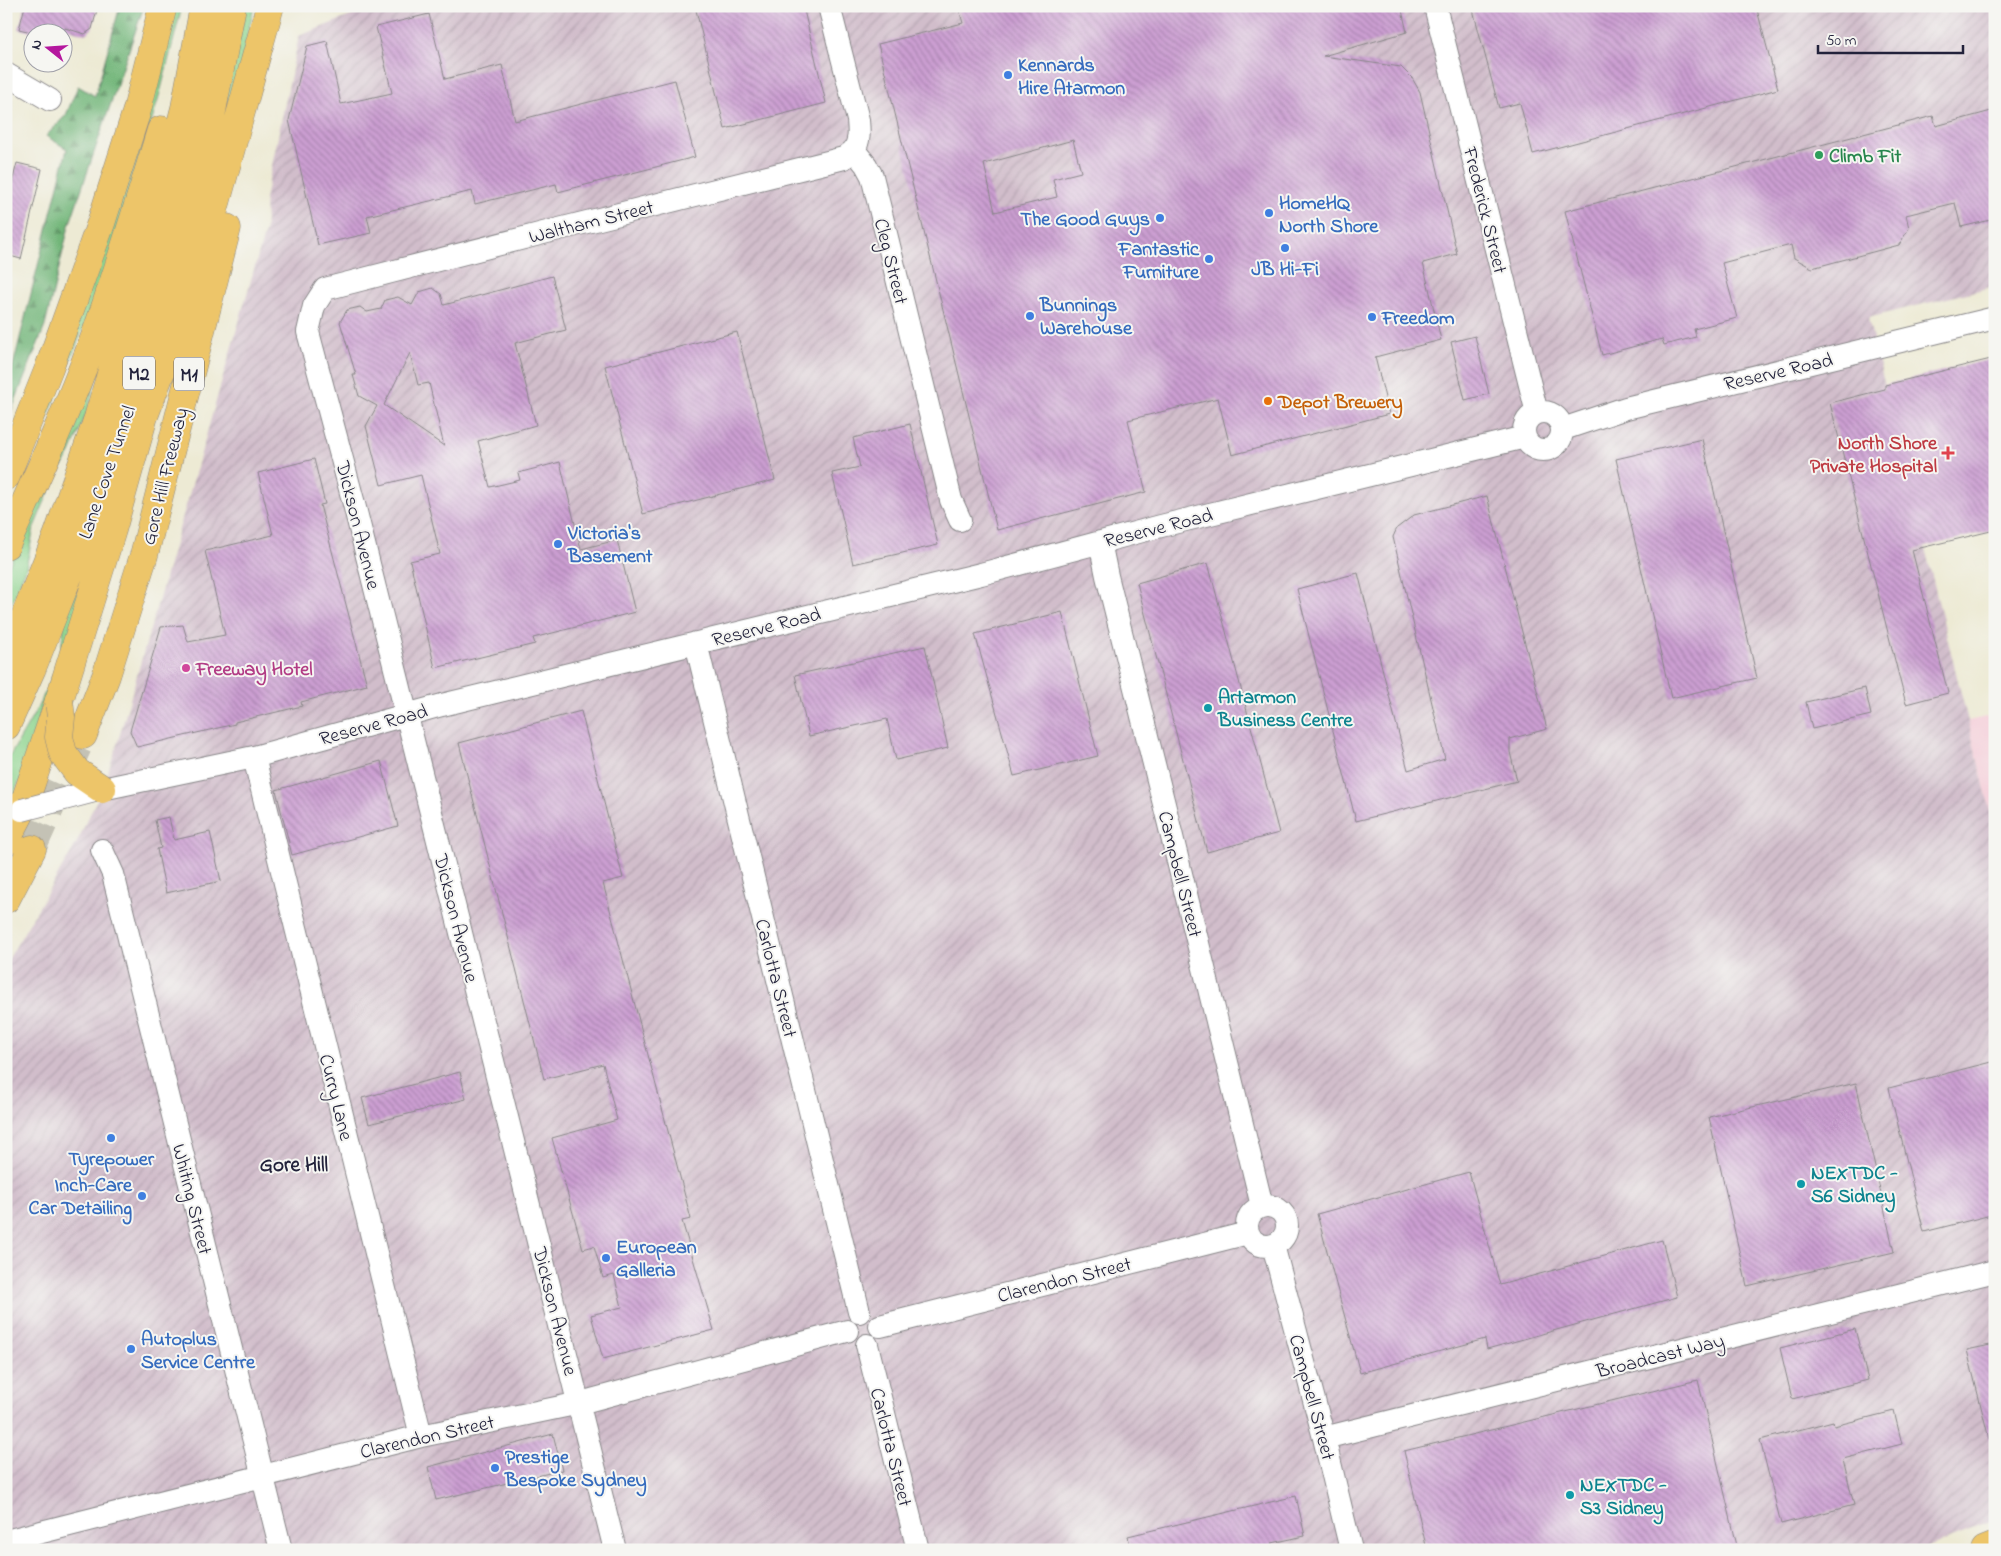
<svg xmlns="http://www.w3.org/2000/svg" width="2001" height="1556" viewBox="0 0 2001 1556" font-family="'Indie Flower',sans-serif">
<defs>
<pattern id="industrial-furrows" width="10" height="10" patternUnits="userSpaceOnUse" patternTransform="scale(1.25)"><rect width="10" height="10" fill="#d1bdcb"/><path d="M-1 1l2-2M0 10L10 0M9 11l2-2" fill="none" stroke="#b3a2af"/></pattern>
<pattern id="forest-firs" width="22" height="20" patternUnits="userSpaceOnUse" patternTransform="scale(1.25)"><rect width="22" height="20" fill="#72b679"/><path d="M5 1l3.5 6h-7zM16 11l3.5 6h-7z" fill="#5d9464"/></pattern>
<pattern id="building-back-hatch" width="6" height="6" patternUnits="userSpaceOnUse" patternTransform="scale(1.25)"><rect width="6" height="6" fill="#cc9fd2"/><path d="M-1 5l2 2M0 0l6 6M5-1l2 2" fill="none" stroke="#a581ac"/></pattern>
</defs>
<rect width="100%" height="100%" fill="#f6f6f2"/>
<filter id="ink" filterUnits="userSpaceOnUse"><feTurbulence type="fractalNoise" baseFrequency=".02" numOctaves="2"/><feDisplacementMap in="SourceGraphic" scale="10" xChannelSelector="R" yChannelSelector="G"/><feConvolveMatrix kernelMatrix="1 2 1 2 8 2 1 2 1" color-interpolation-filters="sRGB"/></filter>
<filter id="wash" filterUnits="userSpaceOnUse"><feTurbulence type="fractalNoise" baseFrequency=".0096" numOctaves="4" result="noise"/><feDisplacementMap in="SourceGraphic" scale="20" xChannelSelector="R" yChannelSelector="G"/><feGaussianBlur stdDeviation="1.12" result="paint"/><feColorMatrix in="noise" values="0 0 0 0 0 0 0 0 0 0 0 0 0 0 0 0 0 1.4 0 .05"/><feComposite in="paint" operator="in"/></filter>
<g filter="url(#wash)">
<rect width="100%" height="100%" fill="#edead4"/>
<path fill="#f5cfda" d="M1995,715V830L1968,721Z"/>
<path fill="url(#industrial-furrows)" d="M376,6H1995V286L1868,318L1995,830V1520L1922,1550H6V963L76,844L102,789L116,748L266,228L265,199L299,36Z"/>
<path fill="#8ed48e" stroke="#587b64" d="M174,6H182L161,89L113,255L45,424L39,422Z
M246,6H254L234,99L181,273L226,97Z
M124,276L88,410L70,453L52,484L34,527L26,568L6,618V572L27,526Z
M126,453L35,751L6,809V763L37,709L54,674L61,653L64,623Z"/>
<path fill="url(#forest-firs)" stroke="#4a6c5a" d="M120,6H144L69,226L45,326L6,424V394L67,149L46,136L66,115L78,86L95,96Z"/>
<g id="blocks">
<path fill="url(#building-back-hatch)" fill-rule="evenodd" d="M25,6H98L92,29L85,34L65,28L64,32H31L19,29Z
M695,6H803L826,103L725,129Z
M958,6H1401L1407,32L1323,56L1401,67L1412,78L1420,92L1457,254L1423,263L1441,340L1375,357L1389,414L1232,455L1218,398L1128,420L1146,492L997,530L878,44L963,23ZM1073,140L1081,172L1053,179L1057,197L995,212L984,164Z
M1472,6H1756L1778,89L1533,154L1520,103L1499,108Z
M429,14L445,79L502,65L515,121L675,80L695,157L558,192L556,184L475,204L472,191L367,216L371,233L318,245L289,120L307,46L327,41L341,104L392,93L376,27Z
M1995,110V219L1961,227L1955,203L1906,215L1909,228L1899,245L1812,268L1794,258L1791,245L1722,263L1737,318L1694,329L1696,337L1664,345L1662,339L1602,355L1565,211L1933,116L1936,126Z
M17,163L42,169L21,259L6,255V206Z
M552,276L566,330L515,343L536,425L478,441L490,487L520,480L518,473L560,462L581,549L617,540L635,612L533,638L535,644L435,668L410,561L440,554L421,475L381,485L366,426L377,406L359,396L353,375H356L340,322L347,310L360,307L367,312L381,309L385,300L398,297L412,305L419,292L433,288L441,294L444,305ZM410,353L418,385L429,383L444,446L384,405Z
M737,332L775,480L643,514L605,366Z
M1475,336L1489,394L1465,400L1451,342Z
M1995,358V466H1991L1995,480V530L1912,550L1948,693L1906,704L1830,403L1885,389V385Z
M910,424L938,545L853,564L832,473L860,467L853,438Z
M1702,439L1757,678L1671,698L1616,459Z
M314,459L325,504L320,505L367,685L301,702L302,706L235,722V724L137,747L130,731L161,627L183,625L188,642L225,635L205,551L273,535L258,473Z
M1487,496L1547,729L1510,739V752L1517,781L1356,821L1297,589L1358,573L1408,770L1445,759L1393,537L1397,528L1414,515Z
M1208,563L1279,833L1207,852L1137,583Z
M1062,612L1098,756L1014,776L975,634Z
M925,646L948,748L896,760L887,719L809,736L795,675Z
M1865,688L1871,715L1812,729L1806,702Z
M581,711L623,878L603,883L691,1219L682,1221L714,1330L603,1359L591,1315L622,1307L614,1275L603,1278L594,1246L583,1249L552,1138L617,1120L603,1064L544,1079L459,743Z
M381,761L398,826L292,855L276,790Z
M169,817L174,840L210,832L221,881L166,893L157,849L161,848L155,820Z
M1995,1061V1214L1924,1232L1889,1088Z
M460,1072L466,1099L369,1124L362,1098Z
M1856,1083L1894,1252L1747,1286L1709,1117Z
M1469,1172L1500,1285L1662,1240L1677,1297L1487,1349L1485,1339L1360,1373L1317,1214Z
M1855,1329L1868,1380L1792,1399L1780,1348Z
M1995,1344V1439H1989L1967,1350Z
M1698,1380L1738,1550H1427L1404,1451Z
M1894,1411L1902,1444L1843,1459L1854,1505L1781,1524L1760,1440L1833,1421L1834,1426Z
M553,1434L562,1470L436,1500L428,1467Z
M1296,1496L1305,1536L1272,1543L1274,1550H1131L1128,1536Z"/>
</g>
</g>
<g filter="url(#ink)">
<use href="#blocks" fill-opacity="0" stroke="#888688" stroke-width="1"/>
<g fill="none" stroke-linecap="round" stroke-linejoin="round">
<path stroke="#c4c2b5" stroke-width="28" stroke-dasharray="28 14" stroke-linecap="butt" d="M32,849L79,744"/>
<defs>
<path id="minor" d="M829,6L858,120C859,132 860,140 854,150L866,165L872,176L951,500L960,520
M1435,6L1537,413
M6,74L50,100
M1524 431a19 19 0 1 1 38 0a19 19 0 1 1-38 0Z
M1563,429L1626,408L1995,318
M1100,542L1107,576L1165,808L1262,1206
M696,643L859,1312
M254,757L421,1436
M102,789L254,757L442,705L981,574L1161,526L1525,437
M102,850L113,874L281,1550
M1247 1226a20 20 0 1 1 40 0a20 20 0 1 1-40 0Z
M1273,1245L1324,1438L1351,1550
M880,1326L1248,1233
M867,1345L918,1550
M1324,1438L1995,1271
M6,1541L421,1436L580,1403L847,1331
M615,1550L354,504L308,332L314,306L325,289L551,231L844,158L854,150"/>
<path id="major" d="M1985,1550L1995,1546"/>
<path id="highway" d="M6,476L49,368L101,223L137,110L163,6
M6,545C37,477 68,409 94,339C119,270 140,200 161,130
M6,664L58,534L98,418L153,231L185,108L204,6
M6,726L32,668L84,536L125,417L173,262L211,116L232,6
M83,735L106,676L144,555L227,228
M6,841L22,810L59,701L112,530L144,416L174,337L213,214L270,6
M6,899L32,849"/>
</defs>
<use href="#minor" stroke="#888688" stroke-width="24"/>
<use href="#major" stroke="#888688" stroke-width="29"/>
<use href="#highway" stroke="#888688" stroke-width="29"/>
<use href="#minor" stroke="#fff" stroke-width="22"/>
<use href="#major" stroke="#edc569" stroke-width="28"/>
<use href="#highway" stroke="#edc569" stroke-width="28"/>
<defs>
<path id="minor-bridge" d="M22,810L102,789"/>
<path id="highway-bridge" d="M59,701L61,717L59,737L63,753L77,772L102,789"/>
</defs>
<use href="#minor-bridge" stroke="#888688" stroke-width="24" stroke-linecap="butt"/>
<use href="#highway-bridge" stroke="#888688" stroke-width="29" stroke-linecap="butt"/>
<use href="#minor-bridge" stroke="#fff" stroke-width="22"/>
<use href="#highway-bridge" stroke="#edc569" stroke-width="28"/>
</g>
</g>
<g fill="#3f7fe0" stroke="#f6f6f2" stroke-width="2">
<circle cx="1008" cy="75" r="5"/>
<circle cx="1269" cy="213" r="5"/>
<circle cx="1160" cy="218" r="5"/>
<circle cx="1285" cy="248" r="5"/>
<circle cx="1209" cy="259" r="5"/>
<circle cx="1030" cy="316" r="5"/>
<circle cx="1372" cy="317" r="5"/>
<circle cx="558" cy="544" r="5"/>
<circle cx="111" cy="1138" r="5"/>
<circle cx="142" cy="1196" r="5"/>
<circle cx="606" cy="1258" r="5"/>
<circle cx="131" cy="1349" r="5"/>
<circle cx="495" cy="1468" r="5"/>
</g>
<circle fill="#2e9e5b" stroke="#f6f6f2" stroke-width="2" cx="1819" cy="155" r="5"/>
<circle fill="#e8710a" stroke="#f6f6f2" stroke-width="2" cx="1268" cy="401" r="5"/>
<path fill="#e0444e" stroke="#f6f6f2" stroke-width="2" d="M1945.5 445.5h5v5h5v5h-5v5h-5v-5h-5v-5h5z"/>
<circle fill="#d1479c" stroke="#f6f6f2" stroke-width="2" cx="186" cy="668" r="5"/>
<g fill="#0f9aa8" stroke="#f6f6f2" stroke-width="2">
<circle cx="1208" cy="708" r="5"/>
<circle cx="1801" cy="1184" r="5"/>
<circle cx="1570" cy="1495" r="5"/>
</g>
<g text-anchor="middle" stroke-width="4" stroke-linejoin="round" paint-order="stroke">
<g fill="#f6f6f2" stroke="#626272" stroke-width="1">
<rect x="123" y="356.5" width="32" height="33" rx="4"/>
<rect x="174" y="357.5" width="30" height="33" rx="4"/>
</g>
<g font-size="19" font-weight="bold" fill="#22223b">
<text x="139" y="380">M2</text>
<text x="189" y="381">M1</text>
</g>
<g font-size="20" font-weight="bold" fill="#366cbe" stroke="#f6f6f2" text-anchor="start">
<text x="1018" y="71">Kennards<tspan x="1018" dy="23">Hire Atarmon</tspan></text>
<text x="1279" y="209">HomeHQ<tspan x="1279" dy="23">North Shore</tspan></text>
<text x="1150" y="225" text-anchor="end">The Good Guys</text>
<text x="1199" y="255" text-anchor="end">Fantastic<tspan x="1199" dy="23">Furniture</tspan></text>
<text x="1285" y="275" text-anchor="middle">JB Hi-Fi</text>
<text x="1040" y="311">Bunnings<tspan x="1040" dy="23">Warehouse</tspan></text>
<text x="1382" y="324">Freedom</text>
<text x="568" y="539">Victoria's<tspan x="568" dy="23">Basement</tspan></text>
<text x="111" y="1165" text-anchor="middle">Tyrepower</text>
<text x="132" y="1191" text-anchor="end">Inch-Care<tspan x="132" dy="23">Car Detailing</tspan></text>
<text x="616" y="1253">European<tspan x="616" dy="23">Galleria</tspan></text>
<text x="141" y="1345">Autoplus<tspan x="141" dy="23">Service Centre</tspan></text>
<text x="505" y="1463">Prestige<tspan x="505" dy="23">Bespoke Sydney</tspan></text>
</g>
<g font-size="20" font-weight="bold" fill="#27864d" stroke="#f6f6f2" text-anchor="start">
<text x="1829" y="162">Climb Fit</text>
</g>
<g font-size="20" fill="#22223b" stroke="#f6f6f2">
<text transform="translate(1486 210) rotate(76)" y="7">Frederick Street</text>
<text transform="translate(591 221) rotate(-14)" y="7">Waltham Street</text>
<text transform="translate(892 261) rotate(76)" y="7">Cleg Street</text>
<text transform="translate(1778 371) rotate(-13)" y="7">Reserve Road</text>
<text transform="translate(106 472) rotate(-71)" y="7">Lane Cove Tunnel</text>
<text transform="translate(164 476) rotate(-76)" y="7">Gore Hill Freeway</text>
<text transform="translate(359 525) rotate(76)" y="7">Dickson Avenue</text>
<text transform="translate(1158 527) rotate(-14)" y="7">Reserve Road</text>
<text transform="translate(766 626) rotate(-14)" y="7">Reserve Road</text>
<text transform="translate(373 724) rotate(-15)" y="7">Reserve Road</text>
<text transform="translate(1181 874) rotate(76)" y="7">Campbell Street</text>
<text transform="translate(457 918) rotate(76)" y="7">Dickson Avenue</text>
<text transform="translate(777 978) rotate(76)" y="7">Carlotta Street</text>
<text transform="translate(337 1097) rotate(76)" y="7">Curry Lane</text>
<text transform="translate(193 1199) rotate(76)" y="7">Whiting Street</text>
<text transform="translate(1064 1279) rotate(-14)" y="7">Clarendon Street</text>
<text transform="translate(556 1311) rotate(76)" y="7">Dickson Avenue</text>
<text transform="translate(1660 1355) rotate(-14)" y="7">Broadcast Way</text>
<text transform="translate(1313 1397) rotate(75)" y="7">Campbell Street</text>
<text transform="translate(427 1436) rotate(-13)" y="7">Clarendon Street</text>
<text transform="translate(892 1447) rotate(76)" y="7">Carlotta Street</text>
</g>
<g font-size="20" font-weight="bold" fill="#c56008" stroke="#f6f6f2" text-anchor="start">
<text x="1278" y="408">Depot Brewery</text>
</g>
<g font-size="20" font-weight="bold" fill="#be3a42" stroke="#f6f6f2" text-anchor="end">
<text x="1937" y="449">North Shore<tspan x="1937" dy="23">Private Hospital</tspan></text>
</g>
<g font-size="20" font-weight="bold" fill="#b23c85" stroke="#f6f6f2" text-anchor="start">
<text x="196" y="675">Freeway Hotel</text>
</g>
<g font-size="20" font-weight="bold" fill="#0d838f" stroke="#f6f6f2" text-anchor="start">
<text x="1218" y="703">Artarmon<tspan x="1218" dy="23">Business Centre</tspan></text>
<text x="1811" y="1179">NEXTDC -<tspan x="1811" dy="23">S6 Sidney</tspan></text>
<text x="1580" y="1491">NEXTDC -<tspan x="1580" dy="23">S3 Sidney</tspan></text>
</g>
<g font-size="21" font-weight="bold" fill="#22223b" stroke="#f6f6f2">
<text x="294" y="1171">Gore Hill</text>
</g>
</g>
<rect width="2001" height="1556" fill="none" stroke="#f6f6f2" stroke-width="25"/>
<g transform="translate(48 48) rotate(287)"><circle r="24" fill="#f6f6f2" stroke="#a1a1a9"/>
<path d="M0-4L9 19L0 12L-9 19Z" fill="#b5179e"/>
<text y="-8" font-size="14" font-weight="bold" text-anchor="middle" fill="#22223b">N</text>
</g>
<path d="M1818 45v8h145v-8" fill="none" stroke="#22223b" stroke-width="2.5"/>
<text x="1826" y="45" font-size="15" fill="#22223b" stroke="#f6f6f2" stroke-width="4" paint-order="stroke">50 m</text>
</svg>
